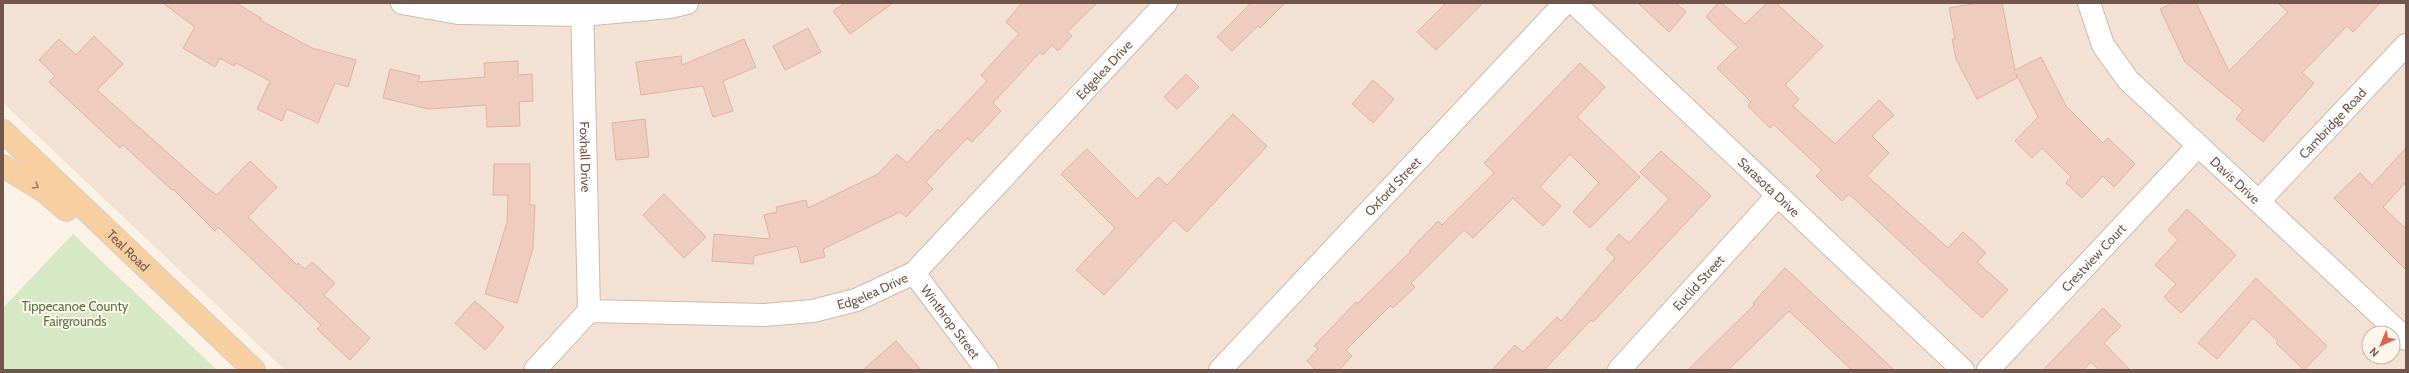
<svg xmlns="http://www.w3.org/2000/svg" width="2409" height="373" viewBox="0 0 2409 373" font-family="Cabin,sans-serif">
<rect width="100%" height="100%" fill="#fbf1e5"/>
<path fill="#f3e2d4" fill-rule="evenodd" d="M3,3H2406V370H285L3,103ZM2369,333H2393V357H2369Z"/>
<path fill="#d6e8c4" d="M73,234L217,370H3V308Z"/>
<path fill="#efcdbe" stroke="#e1b29f" d="M163,3H236L261,18L260,20L312,48L356,60L348,87L335,83L318,123L287,109L282,121L257,109L270,81L236,63L234,66L220,58L215,67L183,48L195,27Z
M845,3H893L850,34L833,11Z
M1022,3H1097L1067,32L1072,36L1058,51L1052,45L1043,55L1040,52L993,103L1001,111L972,142L967,138L926,182L933,189L906,217L900,212L823,249L825,257L801,263L797,246L754,256L753,264L712,261L714,234L770,239L764,215L777,212L776,207L806,200L808,208L878,174L897,154L907,163L938,129L940,131L987,81L981,75L1019,34L1006,22Z
M1251,3H1285L1260,28L1258,26L1232,51L1217,37Z
M1446,3H1483L1436,50L1417,32Z
M1638,3H1676L1686,12L1669,32Z
M1718,3H1722L1745,24L1767,3H1776L1823,46L1785,85L1799,99L1793,106L1835,144L1879,100L1894,115L1872,136L1889,153L1867,176L1948,248L1963,232L1986,253L1977,262L2008,290L1982,318L1849,194L1842,201L1816,176L1822,170L1773,124L1770,128L1748,106L1751,102L1717,68L1738,47L1706,17Z
M1978,3H2002L2015,70L2041,57L2066,106L2103,143L2108,138L2135,164L2114,187L2103,176L2082,198L2066,183L2071,177L2042,148L2032,158L2015,141L2038,117L2016,74L2017,78L1977,99L1956,59L1952,39H1955L1949,8Z
M2173,3H2196L2229,71L2288,12L2278,3H2380L2353,32L2347,26L2302,73L2314,83L2263,142L2236,119L2243,110L2185,62L2160,9Z
M808,28L821,52L785,70L773,46Z
M94,36L123,64L97,90L206,187L217,195L250,161L277,187L248,217L297,265L298,263L305,269L312,262L335,283L324,295L370,338L350,360L317,329L321,325L218,227L215,231L173,189L172,190L123,145L120,148L49,82L55,76L39,60L59,39L76,55Z
M744,39L756,67L723,81L733,111L713,117L703,86L641,95L636,62L681,56L682,65Z
M518,61V75L532,74L533,101L519,102L520,126L487,127L486,105L429,109L383,98L390,69L420,76L418,82L485,77L484,63Z
M1580,63L1605,87L1577,117L1640,177L1590,228L1573,212L1599,183L1570,154L1540,187L1561,206L1543,226L1513,198L1473,238L1464,230L1411,283L1415,287L1393,308L1390,306L1346,350L1352,356L1339,370H1316L1307,361L1318,349L1314,346L1356,302L1358,303L1411,251L1410,250L1438,221L1442,225L1494,173L1484,163Z
M1186,74L1199,87L1177,109L1164,97Z
M1373,80L1394,99L1373,123L1352,104Z
M1233,114L1267,146L1187,232L1174,220L1104,295L1076,270L1115,228L1061,174L1087,149L1137,199L1158,177L1167,185Z
M645,119L649,157L616,160L612,123Z
M2406,148V182L2383,207L2406,229V270L2334,198L2360,173L2372,185Z
M1661,151L1711,196L1593,322L1591,320L1544,370H1492L1515,345L1523,352L1557,317L1561,321L1615,258L1606,249L1619,234L1629,243L1669,199L1640,172Z
M494,164H530V205H535L533,248L517,303L485,294L507,222L508,195H493Z
M664,194L706,237L684,258L643,215Z
M2187,209L2236,255L2181,313L2164,297L2176,284L2155,265L2178,240L2168,230Z
M1785,268L1875,352L1894,370H1852L1789,311L1728,370H1688L1754,305L1753,303Z
M2256,278L2327,346L2304,370L2276,343L2278,341L2253,318L2217,359L2198,343Z
M475,301L504,327L485,350L455,323Z
M2103,308L2121,326L2104,343L2130,370H2099L2091,362L2083,370H2043Z
M896,341L921,370H863Z"/>
<g fill="none" stroke-linecap="round" stroke-linejoin="round">
<defs>
<g id="minor">
<path d="M402,3L458,13L582,15L670,7L687,3"/>
<path id="s1" d="M582,3L589,311"/>
<path id="s2" d="M1574,3L1963,370"/>
<path id="s3" d="M2089,3L2103,45L2128,80L2406,339"/>
<path id="s4" d="M2259,201L2406,45"/>
<path id="s5" d="M914,273L987,370"/>
<path id="s6" d="M535,370L589,311L764,315L813,311L856,300L914,273L1166,3"/>
<path id="s7" d="M1220,370L1565,3"/>
<path id="s8" d="M1619,370L1778,195"/>
<path id="s9" d="M1988,370L2198,146"/>
</g>
<g id="major">
<path id="s10" d="M3,131L254,370"/>
<path d="M3,166L44,191L66,210"/>
</g>
</defs>
<use href="#minor" stroke="#cebaaf" stroke-width="24"/>
<use href="#major" stroke="#d8d0cd" stroke-width="24"/>
<use href="#minor" stroke="#fff" stroke-width="22"/>
<use href="#major" stroke="#f7cfa0" stroke-width="22"/>
</g>
<defs><path id="oneway-chevron" d="M-2-3.5L2.5 0L-2 3.5" fill="none" stroke-width="1.6" stroke-linecap="round" stroke-linejoin="round"/></defs>
<use stroke="#9b7a64" href="#oneway-chevron" transform="translate(36 186) rotate(31)"/>
<g text-anchor="middle" stroke-width="4" stroke-linejoin="round" paint-order="stroke">
<g font-size="13" fill="#73564b" stroke="#fef5eb">
<text dy="5" stroke="none"><textPath href="#s6" startOffset="691">Edgelea Drive</textPath></text>
<text dy="5" stroke="none"><textPath href="#s4" startOffset="107">Cambridge Road</textPath></text>
<text dy="5" stroke="none"><textPath href="#s1" startOffset="154">Foxhall Drive</textPath></text>
<text dy="5" stroke="none"><textPath href="#s3" startOffset="234">Davis Drive</textPath></text>
<text dy="5" stroke="none"><textPath href="#s7" startOffset="252">Oxford Street</textPath></text>
<text dy="5" stroke="none"><textPath href="#s2" startOffset="268">Sarasota Drive</textPath></text>
<text dy="5" stroke="none"><textPath href="#s10" startOffset="173">Teal Road</textPath></text>
<text dy="5" stroke="none"><textPath href="#s9" startOffset="154">Crestview Court</textPath></text>
<text dy="5" stroke="none"><textPath href="#s8" startOffset="118">Euclid Street</textPath></text>
<text dy="5" stroke="none"><textPath href="#s6" startOffset="367">Edgelea Drive</textPath></text>
<text dy="5" stroke="none"><textPath href="#s5" startOffset="61">Winthrop Street</textPath></text>
</g>
<g font-size="13" fill="#587843" stroke="#fef5eb">
<text x="75" y="311">Tippecanoe County<tspan x="75" dy="15">Fairgrounds</tspan></text>
</g>
</g>
<rect width="2409" height="373" fill="none" stroke="#73564b" stroke-width="8"/>
<g transform="translate(2381 345) rotate(224)"><circle r="19" fill="#fef5eb" stroke="#c6b5ab"/>
<path d="M0-3L7 15L0 10L-7 15Z" fill="#e0624f"/>
<text y="-6" font-size="11" font-weight="bold" text-anchor="middle" fill="#73564b">N</text>
</g>
</svg>
